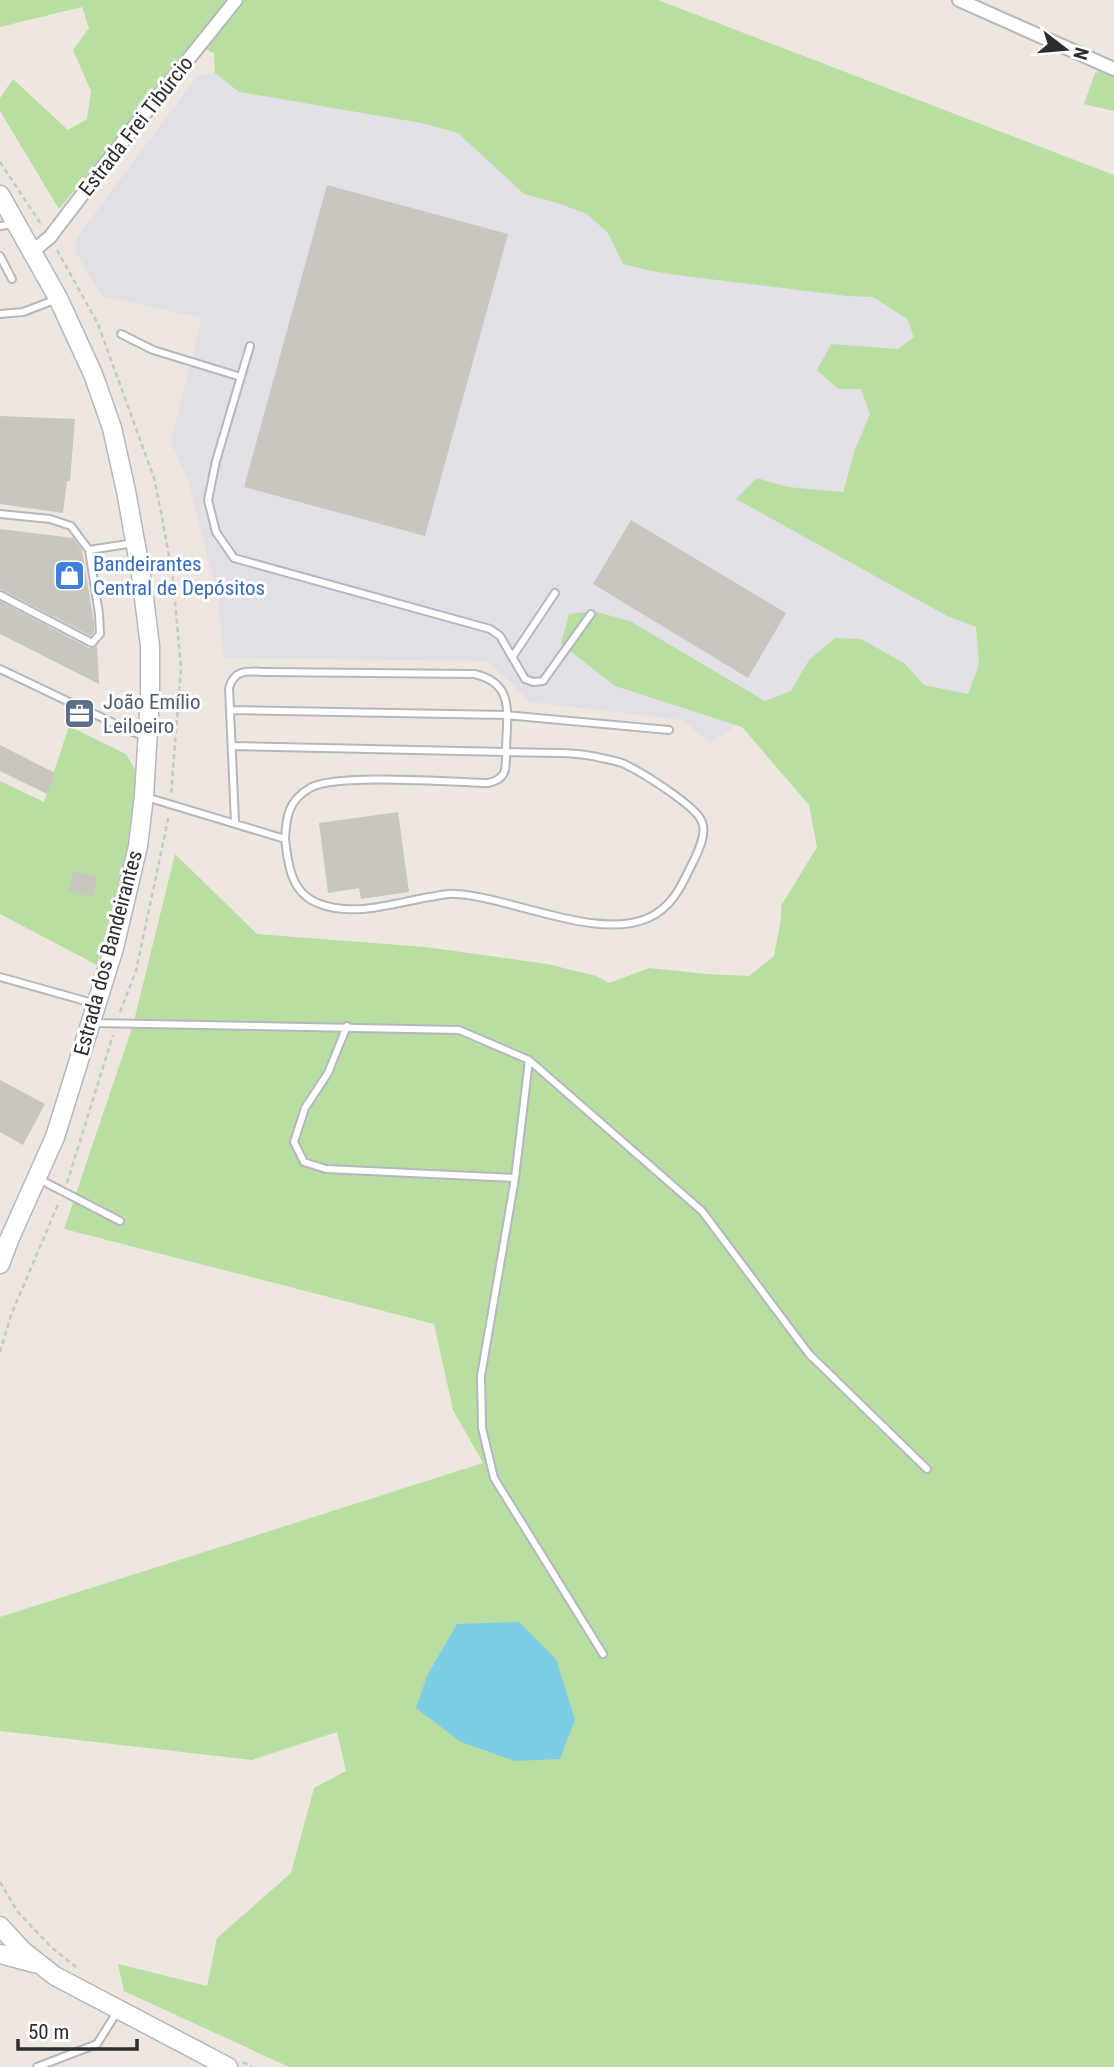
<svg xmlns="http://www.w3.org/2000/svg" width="1114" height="2067" viewBox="0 0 1114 2067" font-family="'Roboto Condensed',sans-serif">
<rect width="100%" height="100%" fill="#ede7e0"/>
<path fill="#e2e0e6" d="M215,73L239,92L421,123L458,133L485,157L557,203L587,214L608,233L623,264L676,275L847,296H873L907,319L915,337L898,349L861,388L871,414L854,452L842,492L788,487L758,478L736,499L947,616L976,627L979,664L968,694L924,685L904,663L809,660L791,691L709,743L683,720L530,702L488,661L224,658L217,593L188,480L171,442L202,318L102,296L75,251L78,236L198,75Z"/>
<path fill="#b8dea2" d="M0,0H658L1114,175V2067H289L124,1991L118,1964L207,1986L217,1938L291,1873L314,1788L346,1771L337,1732L252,1760L0,1731V1617L483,1463L453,1410L434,1324L64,1229L133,1025L175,854L257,934L425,947L547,964L596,976L609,983L649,968L707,974L749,976L774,956L781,919V906L817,847L809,805L742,727L615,686L561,644L569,614L593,611L630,621L765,701L791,691L809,660L835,638L861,639L904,663L924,685L968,694L979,664L976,627L947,616L736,499L757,478L788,487L843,492L854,452L870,414L861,389H838L817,370L831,344L898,349L914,337L907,319L873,297L847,296L676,275L647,270L623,264L608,233L587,214L557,203L524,194L458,133L421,123L239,92L215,73L214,53L194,44L59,209L0,111V98L13,79L68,130L87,119L91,91L73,50L89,28L82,7L0,27Z
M1114,62V111L1084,104L1095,73Z
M69,726L126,754L136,771L130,831L122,873L97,965L0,914V781L44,802Z"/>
<path fill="#7dcde5" d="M519,1622L556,1659L575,1720L560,1759L515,1761L461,1742L416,1708L427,1676L457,1624Z"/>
<path fill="#c9c5bf" d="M327,185L508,234L425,536L244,487Z
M0,416L75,419L70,481H67L63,513L0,504Z
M631,520L786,613L748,678L593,584Z
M0,529L73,538L82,550L94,623V632L91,636L0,589Z
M0,601L89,648L97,646L99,684L0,634Z
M0,745L55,773L47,794L0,771Z
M398,812L409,892L361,899L359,888L328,893L319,823Z
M74,871L98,877L93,897L68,891Z
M0,1080L45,1104L23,1145L0,1132Z"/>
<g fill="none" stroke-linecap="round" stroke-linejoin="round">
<defs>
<path id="service" d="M0,226L15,224
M0,256L12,279
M0,314L23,312L57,299
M121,334L153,350L241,377
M250,346L216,461L208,500L216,532L234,558L490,629L500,636L525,679L533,682L543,681L591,614
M0,514L50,519L71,526L89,550
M0,595L92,643L100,634L99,614L89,550L134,543
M513,656L555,593
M0,669L128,730L146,737
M230,710L506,715L669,730
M232,746L506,752C506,717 517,683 474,674L268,672C250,672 235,667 229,688L235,822
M146,797L285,839C288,865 291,894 320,904C354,917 395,903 429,897C438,896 447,893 456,894C511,897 597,941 648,918C672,908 682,885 693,862C698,852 707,834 702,822C697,806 638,770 622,763C615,761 608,759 601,758C575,751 534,753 506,752C506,769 507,779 488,783C454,782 333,773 310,788C289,800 286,816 285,839
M0,977L96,1004
M93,1023L459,1030L529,1060L702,1211L809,1354L927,1469
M347,1026L328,1073L305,1108L294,1142L304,1162L326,1169L515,1178
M529,1060L515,1178L481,1376L482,1428L494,1478L603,1654
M37,1178L120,1221
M37,2067L97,2044L117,2012"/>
<path id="minor" d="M959,0L1114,69
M33,251L50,237L133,128L236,0"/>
<path id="secondary" d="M0,195L58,298L93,374L112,428L126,491L141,574L150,646V697L144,796L138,846L114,948L55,1137L9,1240L0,1264
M0,1926L23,1951L55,1976L228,2067
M0,1954L34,1963"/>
</defs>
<use href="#service" stroke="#b4b7bf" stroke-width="10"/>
<use href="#minor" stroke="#b4b7bf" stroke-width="16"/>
<use href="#secondary" stroke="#b4b7bf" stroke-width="21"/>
<path stroke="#c8c8c8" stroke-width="2.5" stroke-dasharray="5 3.5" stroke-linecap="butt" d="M0,162L41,224
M57,250L98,324L154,478L162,517L173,579L181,668L171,795
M120,1012L136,971L169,815
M67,1183L113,1035
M0,1352L11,1315L59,1202
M0,1882L17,1911L51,1947L76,1967
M243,2062L252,2067"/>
<use href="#service" stroke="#fff" stroke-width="6"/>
<use href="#minor" stroke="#fff" stroke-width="12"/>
<use href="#secondary" stroke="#fff" stroke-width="18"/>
</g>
<defs>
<symbol id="shop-square" viewBox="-11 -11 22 22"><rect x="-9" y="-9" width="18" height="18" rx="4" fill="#3f7fe0" stroke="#fff"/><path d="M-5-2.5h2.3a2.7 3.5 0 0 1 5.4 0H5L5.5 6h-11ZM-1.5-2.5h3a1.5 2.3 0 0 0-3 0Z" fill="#fff"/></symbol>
<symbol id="office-square" viewBox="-11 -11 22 22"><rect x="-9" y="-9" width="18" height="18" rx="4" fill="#5c6f8a" stroke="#fff"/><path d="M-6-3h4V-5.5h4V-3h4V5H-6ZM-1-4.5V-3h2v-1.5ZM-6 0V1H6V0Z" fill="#fff"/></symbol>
</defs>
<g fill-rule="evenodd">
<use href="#shop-square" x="52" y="558" width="35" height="35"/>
<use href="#office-square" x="62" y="696" width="35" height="35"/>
</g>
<g text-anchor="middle" stroke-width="6" stroke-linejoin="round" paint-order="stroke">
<g font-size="21" fill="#2d2d2d" stroke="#fff">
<text transform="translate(136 126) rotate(-52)" y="7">Estrada Frei Tibúrcio</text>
<text transform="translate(108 953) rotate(-75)" y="7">Estrada dos Bandeirantes</text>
</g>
<g font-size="21" fill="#366cbe" stroke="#fff" text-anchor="start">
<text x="93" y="571">Bandeirantes<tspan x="93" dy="24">Central de Depósitos</tspan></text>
</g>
<g font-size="21" fill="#4e5e75" stroke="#fff" text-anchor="start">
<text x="103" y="709">João Emílio<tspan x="103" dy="24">Leiloeiro</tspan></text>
</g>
</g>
<g transform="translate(1065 49) rotate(106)" stroke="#ffffff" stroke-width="5" paint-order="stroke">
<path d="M0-5L12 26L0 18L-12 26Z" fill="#2d2d2d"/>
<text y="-10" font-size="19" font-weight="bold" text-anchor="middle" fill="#2d2d2d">N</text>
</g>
<path d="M18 2039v10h119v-10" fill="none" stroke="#2d2d2d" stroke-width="3.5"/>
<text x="28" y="2039" font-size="21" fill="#2d2d2d" stroke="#ffffff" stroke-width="5" paint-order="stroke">50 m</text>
</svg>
